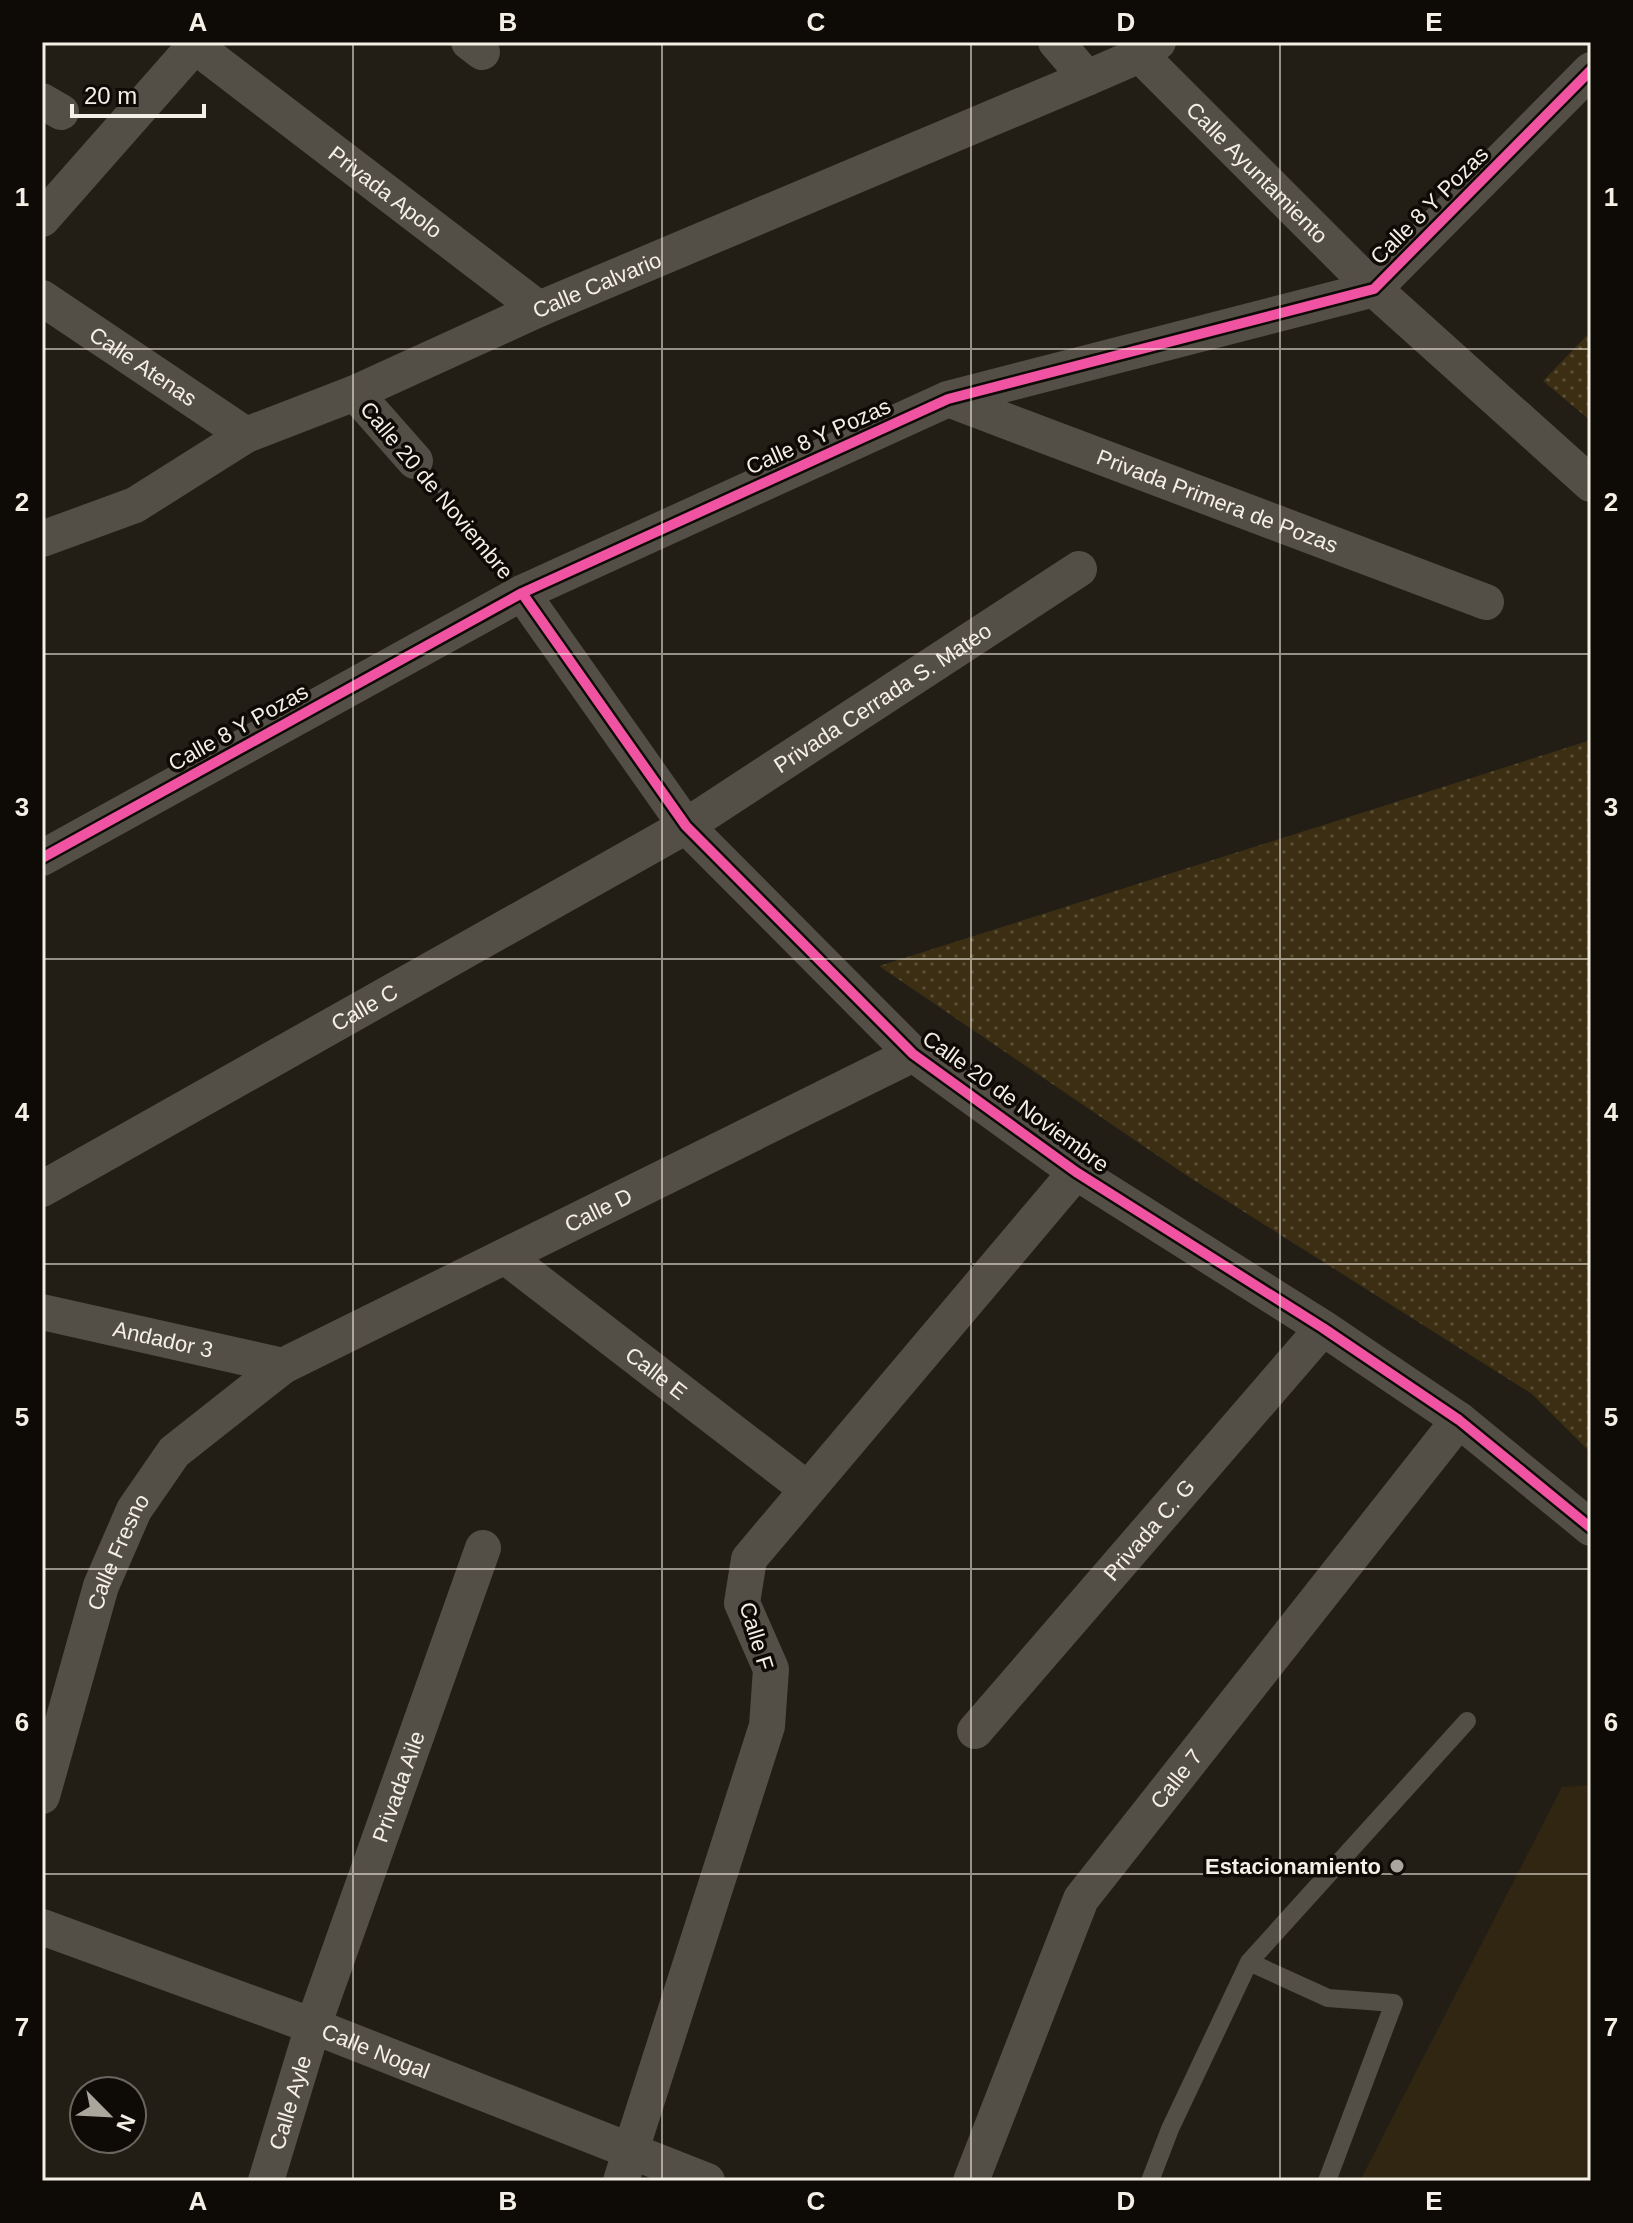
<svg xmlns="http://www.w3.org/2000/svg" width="1633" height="2223" viewBox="0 0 1633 2223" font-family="Arial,sans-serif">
<defs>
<pattern id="grass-dots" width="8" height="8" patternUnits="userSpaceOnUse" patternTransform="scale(2)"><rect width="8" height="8" fill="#3c2e12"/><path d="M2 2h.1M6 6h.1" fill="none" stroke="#594d34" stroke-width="1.8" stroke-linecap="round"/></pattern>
</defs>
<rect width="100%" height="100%" fill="#221e16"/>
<path fill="#302611" d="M1591,1785V2181H1360L1562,1787Z"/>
<path fill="url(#grass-dots)" d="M1591,331V421L1543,381Z
M1591,740V1453L1532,1394L1186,1175L879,966Z"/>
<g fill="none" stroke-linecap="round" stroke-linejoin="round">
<path stroke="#57534b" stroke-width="5" stroke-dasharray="6 4" stroke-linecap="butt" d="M438,489L498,562"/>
<path stroke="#544f46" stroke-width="18" d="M1249,1962L1328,1998L1394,2003L1327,2181
M1150,2181L1170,2129L1249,1962L1467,1721"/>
<g stroke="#544f46" stroke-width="36">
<path d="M469,42L482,52"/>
<path d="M1056,42L1087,78"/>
<path id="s1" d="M195,46L539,309"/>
<path id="s2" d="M1140,55L1374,289L1591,484"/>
<path d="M42,101L61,112"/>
<path d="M42,219L198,42"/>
<path id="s3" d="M42,298L246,435"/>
<path d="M355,393L415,461"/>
<path id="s4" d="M948,399L1486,602"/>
<path id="s5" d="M42,539L135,505L246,435L355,393L539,309L1087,78L1140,55L1158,42"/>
<path d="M522,593L686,826L913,1054L1076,1172L1323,1328L1459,1420L1591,1528"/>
<path d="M42,858L522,593L948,399L1374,289L1591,70"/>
<path id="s6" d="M42,1189L686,826L1079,569"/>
<path id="s7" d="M506,1257L807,1489"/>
<path id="s8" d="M42,1312L283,1366"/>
<path id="s9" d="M975,1731L1323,1328"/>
<path id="s10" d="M42,1796L101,1586L134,1510L174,1452L283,1366L913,1054"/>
<path id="s11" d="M42,1927L313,2026L707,2181"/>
<path id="s12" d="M266,2181L313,2026L483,1548"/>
<path d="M621,2181L767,1726L771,1669L742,1603L749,1559L1076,1172"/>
<path id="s13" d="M971,2181L1081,1899L1459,1420"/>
</g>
<defs>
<path id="cycleway" d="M522,593L686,826L913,1054L1076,1172L1323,1328L1459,1420L1591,1528
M42,858L522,593L948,399L1374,289L1591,70"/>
</defs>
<use href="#cycleway" stroke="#0e0a05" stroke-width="15"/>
<use href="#cycleway" stroke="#f153a3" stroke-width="10"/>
</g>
<path fill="none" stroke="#f5f0e6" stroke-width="2" stroke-opacity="0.55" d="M353,42V2181M662,42V2181M971,42V2181M1280,42V2181M42,349H1591M42,654H1591M42,959H1591M42,1264H1591M42,1569H1591M42,1874H1591"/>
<circle fill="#aba69d" stroke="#0e0a05" stroke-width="3" cx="1397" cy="1866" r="8"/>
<g text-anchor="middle" stroke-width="7" stroke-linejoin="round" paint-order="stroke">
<g font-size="22" fill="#f5f0e6" stroke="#0e0a05">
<text dy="8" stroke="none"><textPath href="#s2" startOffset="166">Calle Ayuntamiento</textPath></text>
<text dy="8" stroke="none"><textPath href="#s1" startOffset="240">Privada Apolo</textPath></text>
<text transform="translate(1429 205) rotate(-45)" y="8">Calle 8 Y Pozas</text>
<text dy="8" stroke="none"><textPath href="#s5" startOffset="612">Calle Calvario</textPath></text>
<text dy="8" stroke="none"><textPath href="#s3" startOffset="122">Calle Atenas</textPath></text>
<text transform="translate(818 436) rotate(-24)" y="8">Calle 8 Y Pozas</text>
<text transform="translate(437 490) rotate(50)" y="8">Calle 20 de Noviembre</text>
<text dy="8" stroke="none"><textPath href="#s4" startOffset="288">Privada Primera de Pozas</textPath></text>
<text dy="8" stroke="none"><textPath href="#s6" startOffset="974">Privada Cerrada S. Mateo</textPath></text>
<text transform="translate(238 727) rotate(-29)" y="8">Calle 8 Y Pozas</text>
<text dy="8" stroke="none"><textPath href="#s6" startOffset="370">Calle C</textPath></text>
<text transform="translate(1016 1101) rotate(36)" y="8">Calle 20 de Noviembre</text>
<text dy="8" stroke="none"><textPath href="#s10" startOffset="862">Calle D</textPath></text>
<text dy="8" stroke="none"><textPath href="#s8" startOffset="124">Andador 3</textPath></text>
<text dy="8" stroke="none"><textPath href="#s7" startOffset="190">Calle E</textPath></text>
<text dy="8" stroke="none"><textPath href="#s9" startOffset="266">Privada C. G</textPath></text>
<text dy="8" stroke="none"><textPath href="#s10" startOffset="256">Calle Fresno</textPath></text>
<text transform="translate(757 1636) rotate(73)" y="8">Calle F</text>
<text dy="8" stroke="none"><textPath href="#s13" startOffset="456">Calle 7</textPath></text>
<text dy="8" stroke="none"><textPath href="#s12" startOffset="416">Privada Aile</textPath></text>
<text dy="8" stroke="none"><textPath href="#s11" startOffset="356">Calle Nogal</textPath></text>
<text dy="8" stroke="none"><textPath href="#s12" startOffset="82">Calle Ayle</textPath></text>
</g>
<g font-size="22" font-weight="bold" fill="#f5f0e6" stroke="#0e0a05" text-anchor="end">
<text x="1381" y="1874">Estacionamiento</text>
</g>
</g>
<rect width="1633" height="2223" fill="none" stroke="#0e0a05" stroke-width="88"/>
<g transform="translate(108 2115) rotate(114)"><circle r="38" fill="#0e0a05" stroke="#6a665f" stroke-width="2"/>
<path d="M0-6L14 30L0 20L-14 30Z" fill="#aba69d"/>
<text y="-12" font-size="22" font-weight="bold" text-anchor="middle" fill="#f5f0e6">N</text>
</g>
<path d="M72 104v12h132v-12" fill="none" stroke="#f5f0e6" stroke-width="4"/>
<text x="84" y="104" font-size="24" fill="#f5f0e6" stroke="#0e0a05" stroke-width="6" paint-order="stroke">20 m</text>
<rect x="44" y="44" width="1545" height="2135" fill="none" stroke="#f5f0e6" stroke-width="3"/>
<g font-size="26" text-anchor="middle" font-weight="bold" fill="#f5f0e6">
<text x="198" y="31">A</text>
<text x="508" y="31">B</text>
<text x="816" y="31">C</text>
<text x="1126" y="31">D</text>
<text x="1434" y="31">E</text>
<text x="22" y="206">1</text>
<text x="1611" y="206">1</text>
<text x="22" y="511">2</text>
<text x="1611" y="511">2</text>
<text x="22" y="816">3</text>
<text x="1611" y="816">3</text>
<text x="22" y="1121">4</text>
<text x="1611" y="1121">4</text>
<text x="22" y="1426">5</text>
<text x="1611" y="1426">5</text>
<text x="22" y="1731">6</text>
<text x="1611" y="1731">6</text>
<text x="22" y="2036">7</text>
<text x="1611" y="2036">7</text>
<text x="198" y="2210">A</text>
<text x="508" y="2210">B</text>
<text x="816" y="2210">C</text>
<text x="1126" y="2210">D</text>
<text x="1434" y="2210">E</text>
</g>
</svg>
